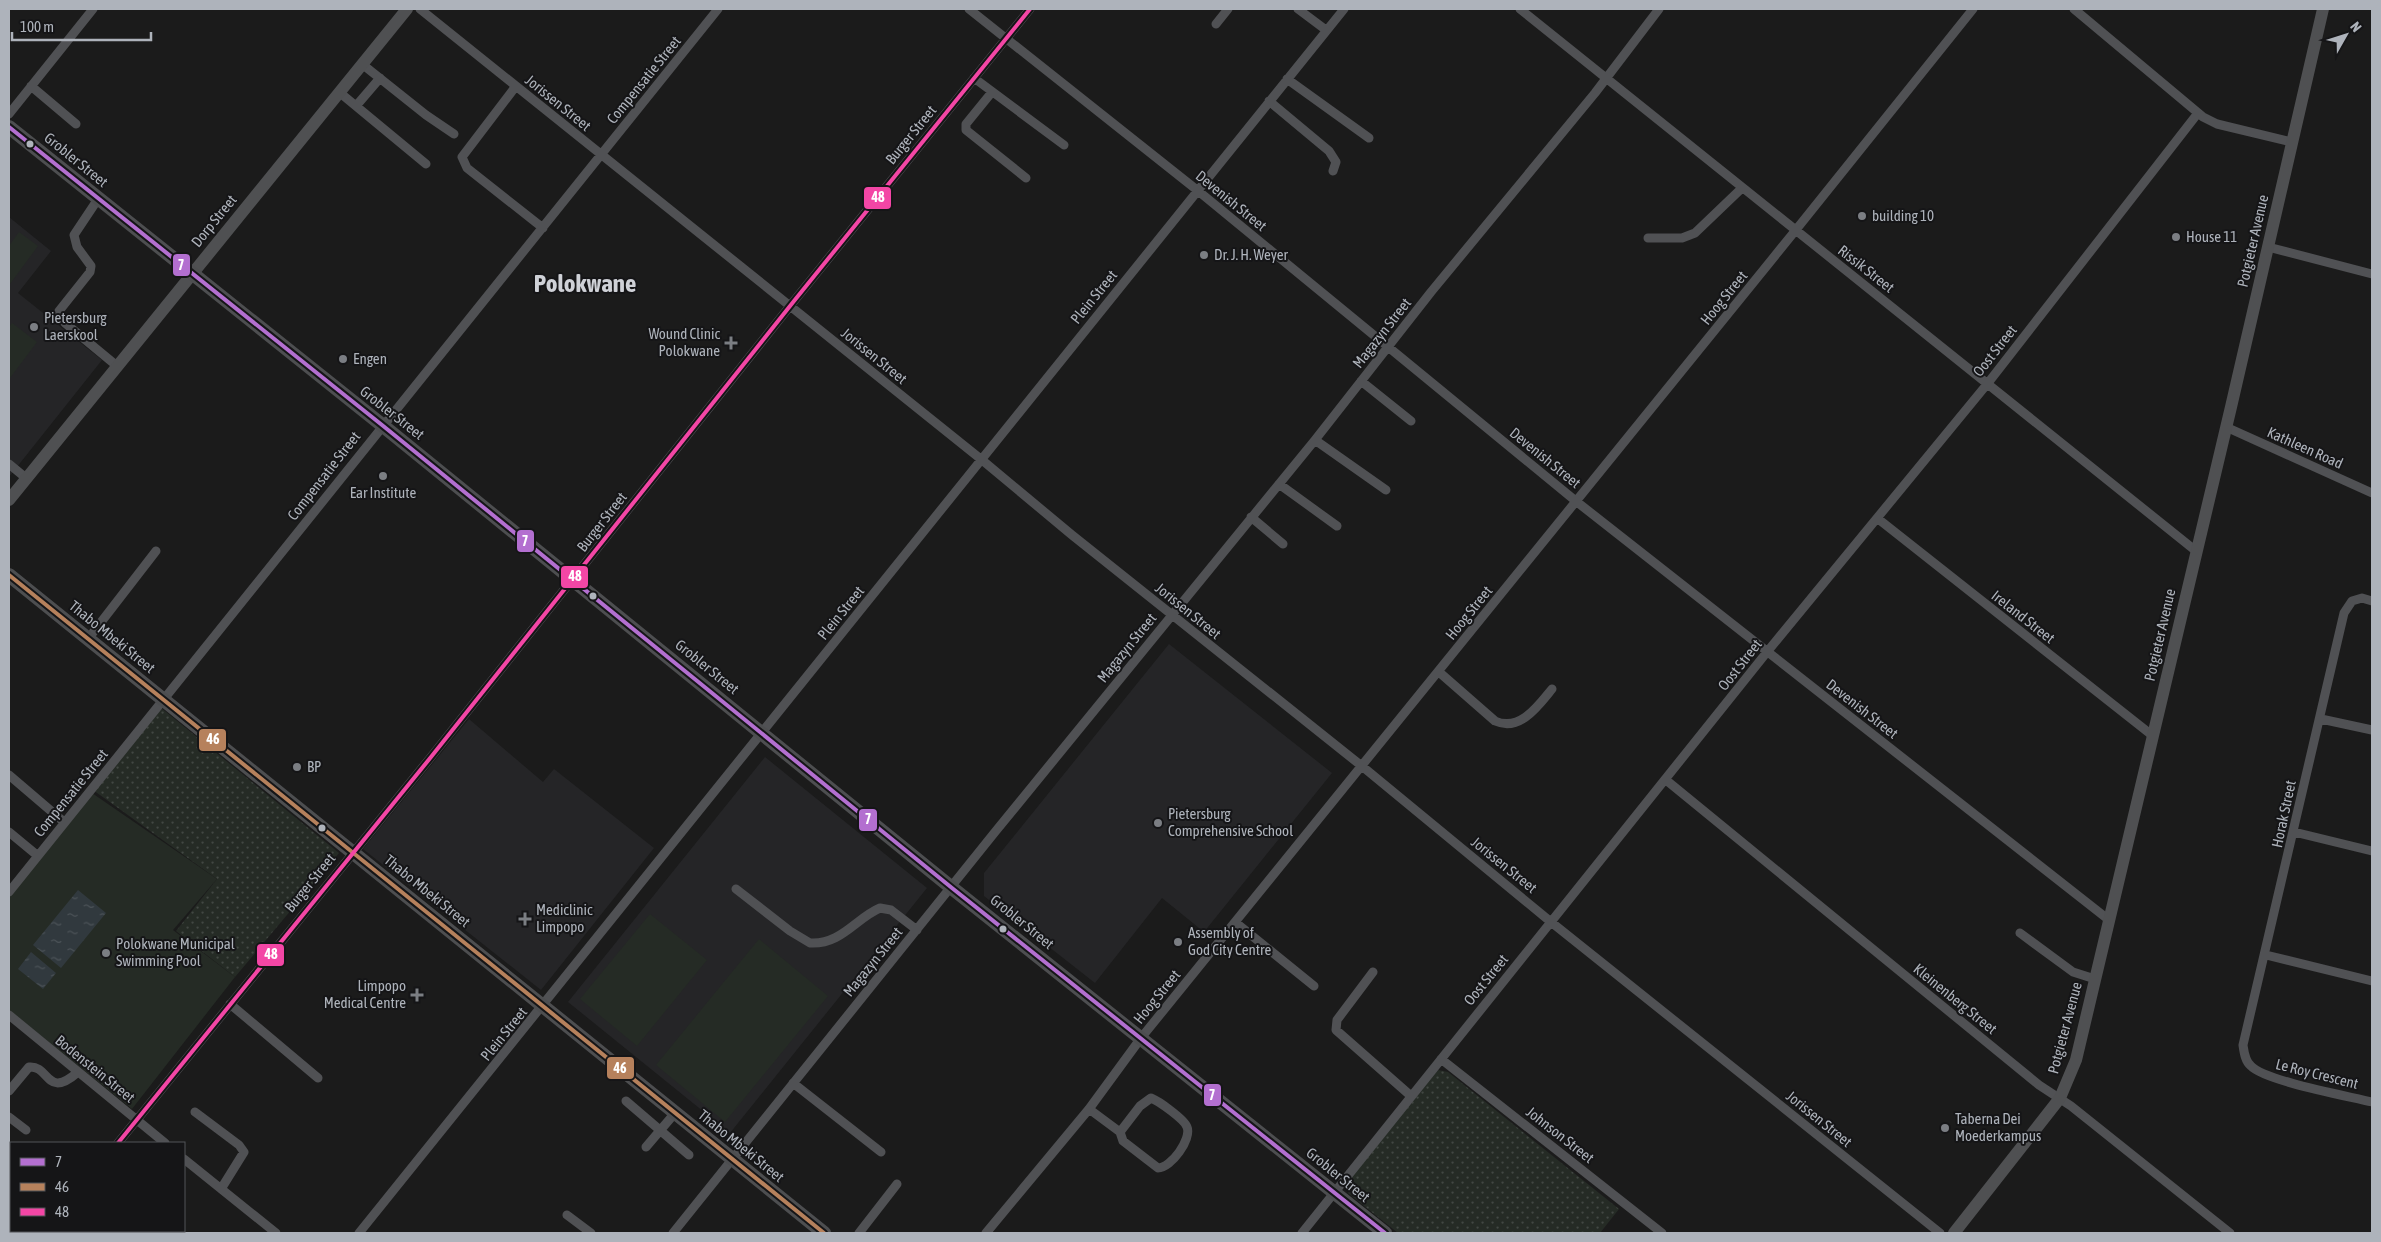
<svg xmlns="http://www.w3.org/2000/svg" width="2381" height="1242" viewBox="0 0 2381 1242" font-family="'Asap Condensed',sans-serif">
<defs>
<pattern id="park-dots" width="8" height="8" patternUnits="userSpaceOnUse" patternTransform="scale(1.25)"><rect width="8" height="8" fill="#252b25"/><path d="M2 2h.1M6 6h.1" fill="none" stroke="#424743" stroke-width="1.8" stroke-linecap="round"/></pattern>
<pattern id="water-ripples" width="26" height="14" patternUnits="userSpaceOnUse" patternTransform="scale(1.25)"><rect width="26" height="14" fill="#31393e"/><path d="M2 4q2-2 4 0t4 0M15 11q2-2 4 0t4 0" fill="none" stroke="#4c5358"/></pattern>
</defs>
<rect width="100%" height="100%" fill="#1b1b1b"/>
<path fill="#252527" d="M9,217L51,251L18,293L102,360L9,477Z
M1169,644L1332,773L1204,932L1162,898L1095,983L984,896V873Z
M469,719L543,782L554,769L654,848L541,990L363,849Z
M765,757L927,888L730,1133L568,1002Z"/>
<path fill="url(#park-dots)" d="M160,707L339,853L235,977L176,931L217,879L93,790Z
M1438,1070L1448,1072L1619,1209L1600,1233H1398L1348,1193L1349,1180L1430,1076Z"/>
<path fill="#252b25" d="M19,232L38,246L10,284L9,246Z
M12,323L37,342L10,378L9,327Z
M92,793L217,879L173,930L235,977L132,1109L9,1010V897Z
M650,914L707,960L637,1046L580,999Z
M759,939L828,996L725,1122L656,1065Z"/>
<path fill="url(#water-ripples)" d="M78,890L106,913L61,968L33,945Z
M31,952L56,973L43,989L18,969Z"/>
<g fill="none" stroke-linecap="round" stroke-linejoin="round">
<path stroke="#505154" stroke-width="9" d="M420,9L982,460L1072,535L1363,767L1551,922L1940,1233
M969,9L1197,190L1577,502L2109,920
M1298,9L1326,30
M1520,9L2196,551
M2074,9L2203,117L2217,124L2292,142
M1216,24L1228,9
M362,64L426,115L454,134
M974,78L1064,145
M1287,79L1369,138
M31,86L76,124
M516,86L462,157L467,168L543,228
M339,92L426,164
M992,92L966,124V130L1026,178
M1269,101L1329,151L1336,162L1333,171
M356,106L380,78
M9,114L93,9
M98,199L74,235L77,247L91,266L90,272L59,311L65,323L117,366
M1648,238H1682L1695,233L1742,188
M2268,247L2372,274
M1361,381L1411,421
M2226,427L2372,493
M1315,440L1386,490
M9,464L26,478
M1279,484L1337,526
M1251,517L1283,544
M1877,518L2153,736
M2372,601L2362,598L2352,601L2344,613L2243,1045C2244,1052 2245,1061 2251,1066C2265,1081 2348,1096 2372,1102
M88,639L156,551
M1439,672L1495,721C1520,732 1538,706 1552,689
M2321,719L2372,730
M9,775L64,822
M1666,780L2039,1085L2071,1106L2230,1233
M9,832L38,856
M2294,832L2372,851
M736,889L790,931L810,943C841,945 856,918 880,908L891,910L917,930
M9,892L718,9
M1235,922L1314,986
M2020,933L2073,972L2095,979
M2266,955L2372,981
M1373,972L1337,1020L1336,1030L1411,1096
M230,1004L318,1078
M9,1015L165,1143
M1441,1059L1662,1233
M793,1083L881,1152
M9,1091L29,1067C50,1065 46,1100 78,1072
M626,1101L689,1155
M1089,1109L1120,1132L1123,1141L1158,1168C1171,1168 1192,1139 1187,1127C1185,1120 1159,1101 1151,1098L1140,1106L1120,1132
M195,1112L239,1145L244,1152L221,1189
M9,1117L26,1130
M118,1143L431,757L794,301L1030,9
M646,1147L675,1113
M184,1159L276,1233
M567,1215L591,1233
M159,1231L162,1233
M46,1233L48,1231
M359,1233L1344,9
M673,1233L995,832L1315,440L1431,292L1595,93L1659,9
M859,1233L897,1184
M986,1233L1089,1109L1141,1038L1795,231L1973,9
M1302,1233L1767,652L1988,383L2198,113"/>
<path stroke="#4f5052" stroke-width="12" d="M9,500L407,9
M1954,1233L2060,1098L2076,1060L2231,407L2323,9"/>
<path stroke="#4d4e50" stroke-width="14" d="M9,127L382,425L952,888L1385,1233
M9,575L824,1233"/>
<defs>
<path id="bus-1" d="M9,127L382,425L952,888L1385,1233"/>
<path id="bus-2" d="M9,575L824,1233"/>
<path id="bus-3" d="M118,1143L431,757L794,301L1030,9"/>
</defs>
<use href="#bus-1" stroke="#151517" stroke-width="8"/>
<use href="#bus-2" stroke="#151517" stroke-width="8"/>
<use href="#bus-3" stroke="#151517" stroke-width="8"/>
<use href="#bus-1" stroke="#b36fd0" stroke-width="4"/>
<use href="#bus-2" stroke="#b6815c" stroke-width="4"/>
<use href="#bus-3" stroke="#f346a5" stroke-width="4"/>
</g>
<g fill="#aeb3bb" stroke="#151517" stroke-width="2">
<circle cx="30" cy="144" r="4.5"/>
<circle cx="593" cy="596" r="4.5"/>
<circle cx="322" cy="828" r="4.5"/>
<circle cx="1003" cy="929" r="4.5"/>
</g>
<g fill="#7b7e83" stroke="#151517" stroke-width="2">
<circle cx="1862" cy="216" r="5"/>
<circle cx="2176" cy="237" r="5"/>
<circle cx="1204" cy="255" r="5"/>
<circle cx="34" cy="327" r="5"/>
<path d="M728.5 335.5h5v5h5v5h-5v5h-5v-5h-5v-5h5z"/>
<circle cx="343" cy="359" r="5"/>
<circle cx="383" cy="476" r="5"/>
<circle cx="297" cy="767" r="5"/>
<circle cx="1158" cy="823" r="5"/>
<path d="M522.5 911.5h5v5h5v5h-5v5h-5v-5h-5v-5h5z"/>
<circle cx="1178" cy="942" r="5"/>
<circle cx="106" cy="953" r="5"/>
<path d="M414.5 987.5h5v5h5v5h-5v5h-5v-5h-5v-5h5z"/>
<circle cx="1945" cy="1128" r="5"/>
</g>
<g text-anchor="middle" stroke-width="4" stroke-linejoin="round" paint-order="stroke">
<g font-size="15" fill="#aeb3bb" stroke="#151517">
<text transform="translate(644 80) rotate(-51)" y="5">Compensatie Street</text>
<text transform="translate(558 103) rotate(39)" y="5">Jorissen Street</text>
<text transform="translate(911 135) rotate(-51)" y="5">Burger Street</text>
<text transform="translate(76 160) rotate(39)" y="5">Grobler Street</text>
<text transform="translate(1231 201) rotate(39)" y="5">Devenish Street</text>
<text transform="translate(214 221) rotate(-51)" y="5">Dorp Street</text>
<text transform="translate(2253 241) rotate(-77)" y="5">Potgieter Avenue</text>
<text transform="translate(1866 269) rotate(38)" y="5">Rissik Street</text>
<text transform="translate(1094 297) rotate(-51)" y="5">Plein Street</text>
<text transform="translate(1724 298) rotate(-51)" y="5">Hoog Street</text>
<text transform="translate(1382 333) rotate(-52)" y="5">Magazyn Street</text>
<text transform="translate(1995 351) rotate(-52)" y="5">Oost Street</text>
<text transform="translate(874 356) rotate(39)" y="5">Jorissen Street</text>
<text transform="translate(392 413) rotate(38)" y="5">Grobler Street</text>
<text transform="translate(2305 448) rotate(24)" y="5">Kathleen Road</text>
<text transform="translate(1545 458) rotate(39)" y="5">Devenish Street</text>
<text transform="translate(324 476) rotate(-52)" y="5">Compensatie Street</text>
<text transform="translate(602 522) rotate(-52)" y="5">Burger Street</text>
<text transform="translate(1188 611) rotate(39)" y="5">Jorissen Street</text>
<text transform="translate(841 613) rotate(-51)" y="5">Plein Street</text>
<text transform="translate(1469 613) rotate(-51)" y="5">Hoog Street</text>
<text transform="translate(2023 617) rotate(38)" y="5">Ireland Street</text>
<text transform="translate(2160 635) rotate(-77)" y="5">Potgieter Avenue</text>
<text transform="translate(112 637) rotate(39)" y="5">Thabo Mbeki Street</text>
<text transform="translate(1127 648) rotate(-51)" y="5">Magazyn Street</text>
<text transform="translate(1740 665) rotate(-52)" y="5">Oost Street</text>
<text transform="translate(707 667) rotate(39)" y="5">Grobler Street</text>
<text transform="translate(1862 709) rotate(38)" y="5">Devenish Street</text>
<text transform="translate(71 793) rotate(-51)" y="5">Compensatie Street</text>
<text transform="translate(2284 814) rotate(-78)" y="5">Horak Street</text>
<text transform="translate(1504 865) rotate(39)" y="5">Jorissen Street</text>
<text transform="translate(310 883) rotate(-51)" y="5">Burger Street</text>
<text transform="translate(427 891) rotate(39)" y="5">Thabo Mbeki Street</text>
<text transform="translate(1022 922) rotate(39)" y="5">Grobler Street</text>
<text transform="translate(873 962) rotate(-51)" y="5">Magazyn Street</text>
<text transform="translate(1486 980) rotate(-51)" y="5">Oost Street</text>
<text transform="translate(1157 997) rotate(-51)" y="5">Hoog Street</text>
<text transform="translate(1955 999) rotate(39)" y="5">Kleinenberg Street</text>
<text transform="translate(2065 1028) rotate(-75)" y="5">Potgieter Avenue</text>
<text transform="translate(504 1034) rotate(-51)" y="5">Plein Street</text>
<text transform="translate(95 1069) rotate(39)" y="5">Bodenstein Street</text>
<text transform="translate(2317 1074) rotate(14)" y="5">Le Roy Crescent</text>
<text transform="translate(1819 1119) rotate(39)" y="5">Jorissen Street</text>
<text transform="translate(1560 1135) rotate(38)" y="5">Johnson Street</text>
<text transform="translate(741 1146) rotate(39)" y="5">Thabo Mbeki Street</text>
<text transform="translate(1338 1175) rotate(39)" y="5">Grobler Street</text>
</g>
<g font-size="15" fill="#aeb3bb" stroke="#151517" text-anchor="start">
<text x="1872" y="221">building 10</text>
<text x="2186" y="242">House 11</text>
<text x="1214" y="260">Dr. J. H. Weyer</text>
<text x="44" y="323">Pietersburg<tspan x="44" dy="17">Laerskool</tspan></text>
<text x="720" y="339" text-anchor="end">Wound Clinic<tspan x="720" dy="17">Polokwane</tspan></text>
<text x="353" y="364">Engen</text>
<text x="383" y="498" text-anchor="middle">Ear Institute</text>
<text x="307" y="772">BP</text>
<text x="1168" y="819">Pietersburg<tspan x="1168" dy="17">Comprehensive School</tspan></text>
<text x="536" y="915">Mediclinic<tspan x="536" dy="17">Limpopo</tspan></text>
<text x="1188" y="938">Assembly of<tspan x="1188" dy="17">God City Centre</tspan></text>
<text x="116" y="949">Polokwane Municipal<tspan x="116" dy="17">Swimming Pool</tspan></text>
<text x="406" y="991" text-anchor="end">Limpopo<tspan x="406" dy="17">Medical Centre</tspan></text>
<text x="1955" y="1124">Taberna Dei<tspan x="1955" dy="17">Moederkampus</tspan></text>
</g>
<g font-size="25" font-weight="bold" fill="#cfd1d7" stroke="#151517">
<text x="585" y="292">Polokwane</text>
</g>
</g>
<g stroke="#151517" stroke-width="2">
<rect x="863" y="186" width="29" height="24" rx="5" fill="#f346a5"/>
<rect x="172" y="253" width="19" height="24" rx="5" fill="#b36fd0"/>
<rect x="516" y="529" width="19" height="24" rx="5" fill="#b36fd0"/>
<rect x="560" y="565" width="29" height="24" rx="5" fill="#f346a5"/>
<rect x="198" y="728" width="29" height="24" rx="5" fill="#b6815c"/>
<rect x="858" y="808" width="20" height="24" rx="5" fill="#b36fd0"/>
<rect x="256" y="943" width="29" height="24" rx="5" fill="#f346a5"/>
<rect x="606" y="1056" width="29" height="24" rx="5" fill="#b6815c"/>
<rect x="1203" y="1083" width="19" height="24" rx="5" fill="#b36fd0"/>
</g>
<g font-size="14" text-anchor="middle" font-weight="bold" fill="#fff">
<text x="878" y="202">48</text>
<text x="181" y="270">7</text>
<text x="525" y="546">7</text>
<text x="575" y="581">48</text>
<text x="213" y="744">46</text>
<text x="868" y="824">7</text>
<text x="271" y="959">48</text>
<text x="620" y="1073">46</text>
<text x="1212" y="1100">7</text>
</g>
<rect width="2381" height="1242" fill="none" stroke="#aeb3bb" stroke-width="20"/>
<rect x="10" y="1142" width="175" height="90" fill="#151517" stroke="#525459"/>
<rect x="20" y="1158" width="25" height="8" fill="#b36fd0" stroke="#525459"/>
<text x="55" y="1167" font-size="15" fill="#aeb3bb">7</text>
<rect x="20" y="1183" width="25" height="8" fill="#b6815c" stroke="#525459"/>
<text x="55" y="1192" font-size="15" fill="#aeb3bb">46</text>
<rect x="20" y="1208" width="25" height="8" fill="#f346a5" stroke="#525459"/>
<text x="55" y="1217" font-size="15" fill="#aeb3bb">48</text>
<g transform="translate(2346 35) rotate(51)" stroke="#151517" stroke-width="4" paint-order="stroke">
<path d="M0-4L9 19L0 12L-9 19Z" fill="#aeb3bb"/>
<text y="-8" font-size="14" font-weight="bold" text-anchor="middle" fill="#aeb3bb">N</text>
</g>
<path d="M12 32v8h139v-8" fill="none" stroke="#aeb3bb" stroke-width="2.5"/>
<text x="20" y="32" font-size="15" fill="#aeb3bb" stroke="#151517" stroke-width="4" paint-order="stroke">100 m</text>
</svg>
